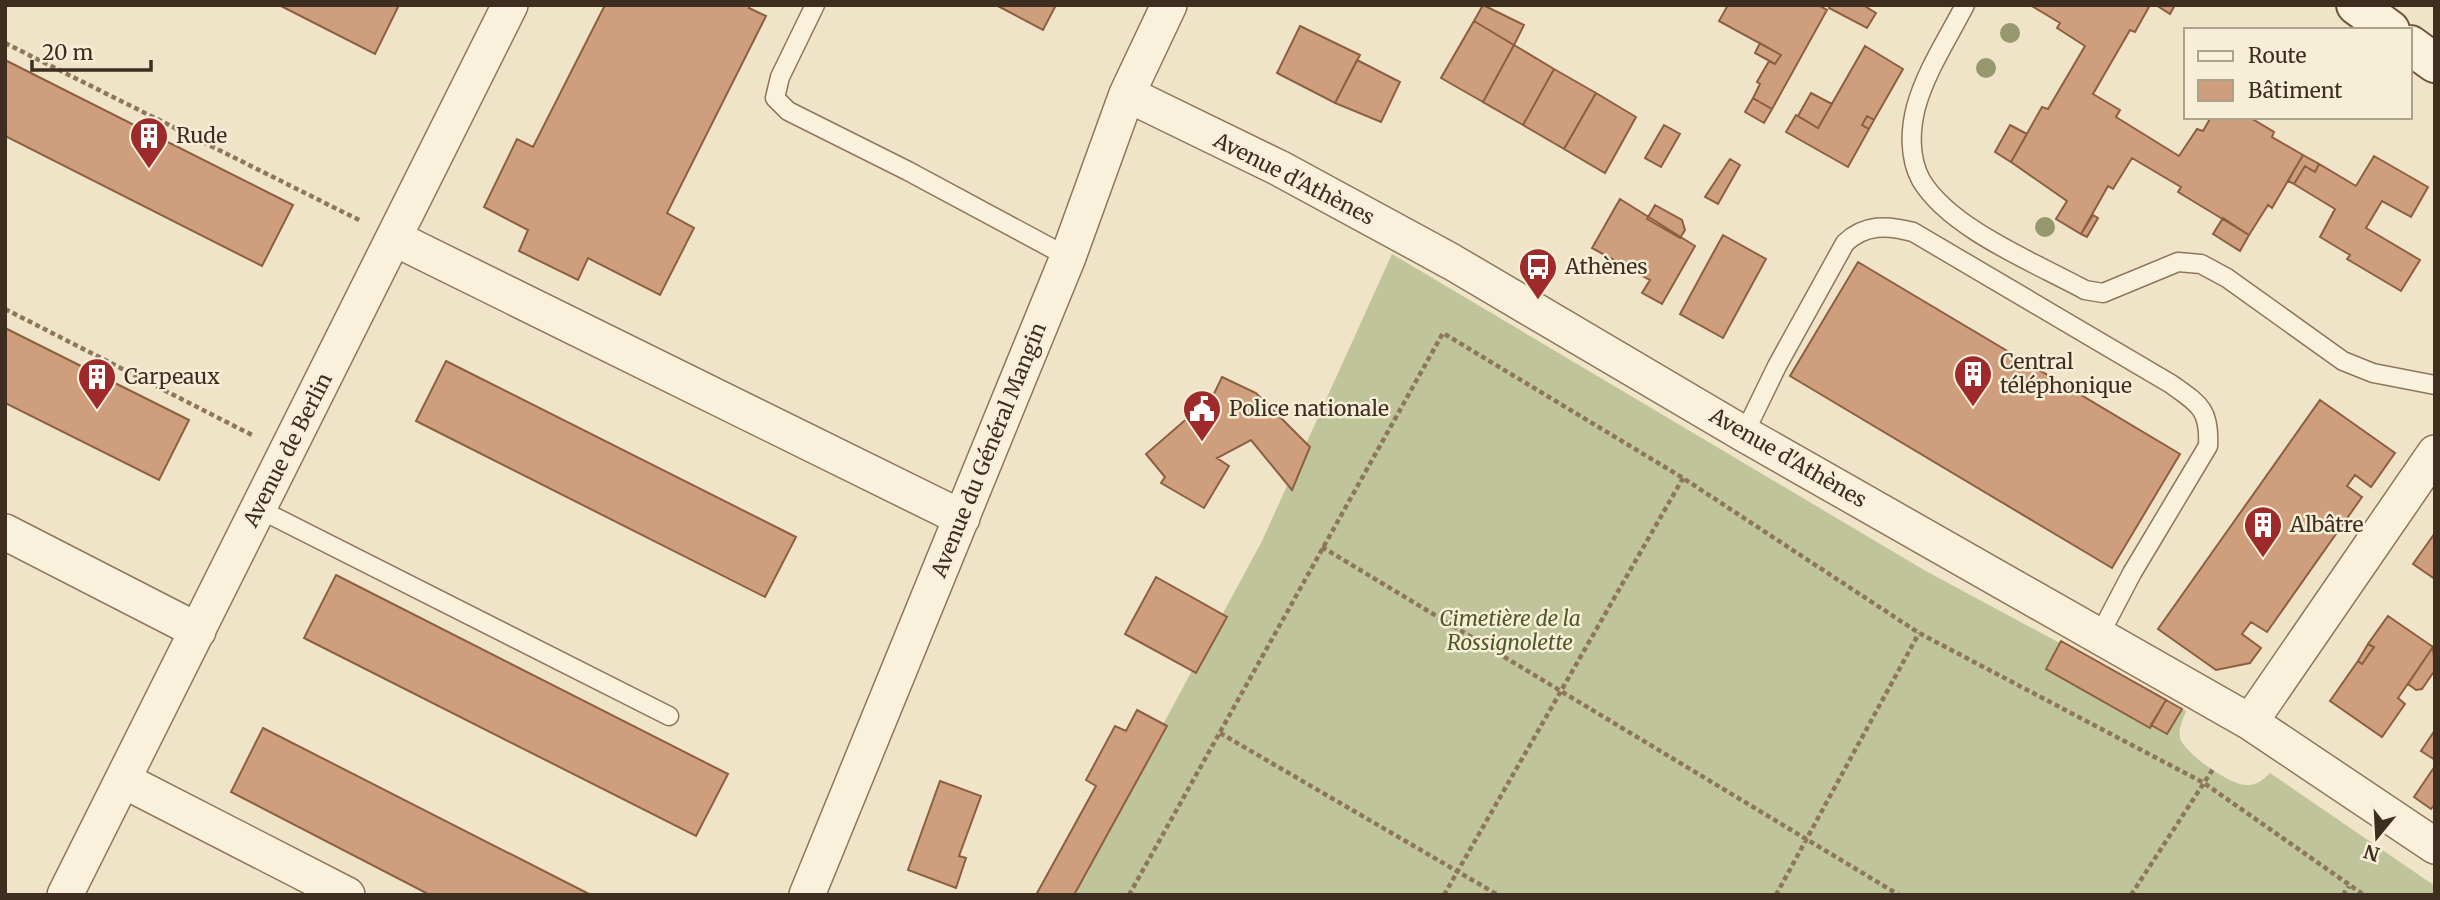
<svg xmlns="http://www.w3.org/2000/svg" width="2440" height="900" viewBox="0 0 2440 900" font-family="Merriweather,serif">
<rect width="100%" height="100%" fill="#f0e4c8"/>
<path fill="#bfc49a" d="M1392,254L1924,570L2186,711C2183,720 2178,728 2180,738C2184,753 2230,785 2246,785C2256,786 2264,779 2270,773L2435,886V895H1071L1262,541Z"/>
<path fill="#cf9f7d" stroke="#8d5f41" stroke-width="2" d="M279,5H399L375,54Z
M605,5H751L749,8L766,16L667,213L694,228L660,295L588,258L578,280L519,251L528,230L484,207L517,139L533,147Z
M996,5H1056L1043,30Z
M1483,5L1524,25L1514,45L1474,21Z
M1728,5H1818L1827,10L1772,109L1753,98L1760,84L1757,82L1769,61L1775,64L1781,55L1719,21Z
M1830,5H1863L1876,13L1867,28L1829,8Z
M2030,5H2150L2135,32L2130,30L2093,94L2120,110L2116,117L2179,156L2197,129L2203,131L2211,117H2249L2274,132L2272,137L2303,155L2272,208L2268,205L2249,235L2178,192L2181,187L2132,158L2113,189L2108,186L2081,234L2056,219L2067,201L2011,162L2042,107L2048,109L2085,46L2057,28L2060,23Z
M2156,5H2175L2170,14Z
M1474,21L1514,45L1483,102L1441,78Z
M1300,26L1360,55L1335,103L1277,73Z
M1760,43L1781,55L1775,64L1755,53Z
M1514,45L1554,69L1523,125L1483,102Z
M1865,46L1903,69L1874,120L1867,116L1862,125L1869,129L1848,167L1786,132L1796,115L1818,128Z
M5,60L293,205L262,266L5,136Z
M1357,60L1400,82L1381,122L1335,103Z
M1554,69L1596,93L1564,149L1523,125Z
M1596,93L1636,117L1605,173L1564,149Z
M1811,93L1832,104L1818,128L1798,116Z
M1753,98L1772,109L1764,123L1745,112Z
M1867,116L1874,120L1869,129L1862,125Z
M1664,125L1680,134L1661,167L1645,158Z
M2010,125L2027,134L2011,162L1995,152Z
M2303,155L2319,164L2315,172L2305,166L2294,184L2288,181Z
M2374,156L2428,187L2411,217L2382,201L2366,228L2420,260L2401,291L2347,259L2350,255L2320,237L2335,209L2294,184L2305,166L2315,172L2319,164L2356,186Z
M1730,159L1740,165L1718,204L1705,197Z
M1620,199L1695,246L1662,304L1642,293L1650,280L1592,248Z
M1655,205L1682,220L1685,230L1680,238L1647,219Z
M2093,215L2098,218L2087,237L2081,234Z
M2223,218L2249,235L2240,251L2213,234Z
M1723,235L1766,259L1723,338L1680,314Z
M1858,262L2180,454L2112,568L1790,376Z
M5,328L189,420L159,480L5,403Z
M446,361L796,537L765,597L416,421Z
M1222,377L1256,393L1310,447L1292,490L1251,440L1217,458L1229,466L1204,508L1161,483L1165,477L1146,454L1213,396Z
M2320,400L2395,453L2371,487L2355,475L2347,486L2362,497L2267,632L2251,622L2242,634L2261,648L2250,663L2216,670L2158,629Z
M2435,533V579L2413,564Z
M336,575L728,774L696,836L304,638Z
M1156,577L1227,617L1196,673L1125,634Z
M2388,616L2433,647L2398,698L2405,704L2382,737L2330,701L2358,661L2362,664L2374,647L2368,644Z
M2061,641L2166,700L2150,728L2046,669Z
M2368,644L2374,647L2362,664L2358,661Z
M2433,647L2435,670L2422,689L2416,690L2408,684Z
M2166,700L2182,709L2167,734L2151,725Z
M1137,710L1167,726L1074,895H1036L1096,786L1086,780L1115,726L1126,731Z
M263,728L591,895H430L231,792Z
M2435,730V760L2421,751Z
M2435,766V804L2431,809L2414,797Z
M940,781L981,796L959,856L966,858L956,888L908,870Z"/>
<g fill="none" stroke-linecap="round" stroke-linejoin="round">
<defs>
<path id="service" d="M815,5L780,77L775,98L788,111L908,171L1068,257
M1965,5C1948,38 1926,71 1916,107C1910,130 1909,158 1921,180C1950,229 2036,263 2085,290L2103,293L2178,262L2201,264L2227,278L2343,361L2373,373L2435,385
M1744,434L1777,366L1845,243C1865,224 1887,225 1913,232L2171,384C2199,404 2210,409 2208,446L2132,573L2099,636
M259,509L669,716"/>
<path id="minor" d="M1127,94L1279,168L1452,262L1744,434L2250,722L2435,846
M394,238L962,518
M5,532L198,631
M2250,722L2435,453
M123,780L347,895
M65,895L510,5
M807,895L1068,257L1127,94L1169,5"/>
<path id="secondary" d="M2356,5L2390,30
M2410,45L2435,63"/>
</defs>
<use href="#service" stroke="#8d765c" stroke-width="21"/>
<use href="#minor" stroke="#8d765c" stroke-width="38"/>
<use href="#secondary" stroke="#6f573f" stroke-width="42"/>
<path stroke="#8d765c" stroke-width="4.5" stroke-dasharray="5 3.5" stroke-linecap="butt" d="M5,43L361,221
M5,309L252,435
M1322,547L1899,895
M1220,733L1498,895
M1129,895L1443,333L1683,478L1919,633L2204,783L2364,895
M1444,895L1683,478
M1776,895L1919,633
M2131,895L2213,769
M2343,895L2349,886"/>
<use href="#service" stroke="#faf1dc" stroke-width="18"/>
<use href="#minor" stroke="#faf1dc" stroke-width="35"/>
<use href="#secondary" stroke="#faf1dc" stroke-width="38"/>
</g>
<g fill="#96986f">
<circle cx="2010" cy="33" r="10"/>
<circle cx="1986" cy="68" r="10"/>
<circle cx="2045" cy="227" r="10"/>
</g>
<defs>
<symbol id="building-pin" viewBox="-11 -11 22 30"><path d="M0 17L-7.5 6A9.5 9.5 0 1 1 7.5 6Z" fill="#9e2a2b" stroke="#f7eed8"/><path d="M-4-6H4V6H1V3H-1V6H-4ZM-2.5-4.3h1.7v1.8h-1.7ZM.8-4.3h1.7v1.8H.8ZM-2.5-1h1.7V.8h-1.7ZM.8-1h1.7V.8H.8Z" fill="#fff"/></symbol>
<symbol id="bus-pin" viewBox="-11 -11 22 30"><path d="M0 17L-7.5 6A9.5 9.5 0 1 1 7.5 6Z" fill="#9e2a2b" stroke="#f7eed8"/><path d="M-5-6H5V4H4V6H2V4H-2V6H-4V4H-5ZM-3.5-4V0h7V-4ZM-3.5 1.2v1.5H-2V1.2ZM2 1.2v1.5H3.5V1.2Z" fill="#fff"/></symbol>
<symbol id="civic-pin" viewBox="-11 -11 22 30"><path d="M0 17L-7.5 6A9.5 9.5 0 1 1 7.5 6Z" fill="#9e2a2b" stroke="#f7eed8"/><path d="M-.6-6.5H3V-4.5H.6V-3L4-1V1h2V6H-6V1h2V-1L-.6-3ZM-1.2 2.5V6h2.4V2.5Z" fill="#fff"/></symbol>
</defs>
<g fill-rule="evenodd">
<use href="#building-pin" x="127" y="114" width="44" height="60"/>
<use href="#bus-pin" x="1516" y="245" width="44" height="60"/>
<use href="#building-pin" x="1951" y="352" width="44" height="60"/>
<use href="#building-pin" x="75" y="355" width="44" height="60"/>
<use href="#civic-pin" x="1180" y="387" width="44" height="60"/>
<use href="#building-pin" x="2241" y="503" width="44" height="60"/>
</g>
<g text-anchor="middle" stroke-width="5" stroke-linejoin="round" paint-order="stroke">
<g font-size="21" fill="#3d2e20" stroke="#f7eed8" text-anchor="start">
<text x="176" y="143">Rude</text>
<text x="1565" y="274">Athènes</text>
<text x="2000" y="369">Central<tspan x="2000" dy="24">téléphonique</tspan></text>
<text x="124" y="384">Carpeaux</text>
<text x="1229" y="416">Police nationale</text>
<text x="2290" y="532">Albâtre</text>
</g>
<g font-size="21" fill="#3d2e20" stroke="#f7eed8">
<text transform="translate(1294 179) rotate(27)" y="7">Avenue d'Athènes</text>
<text transform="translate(288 450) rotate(-63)" y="7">Avenue de Berlin</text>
<text transform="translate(989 450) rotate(-68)" y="7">Avenue du Général Mangin</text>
<text transform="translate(1788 458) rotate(30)" y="7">Avenue d'Athènes</text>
</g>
<g font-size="21" font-style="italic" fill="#4d5a26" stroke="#f7eed8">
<text x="1510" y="626">Cimetière de la<tspan x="1510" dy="24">Rossignolette</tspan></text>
</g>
</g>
<rect width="2440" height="900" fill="none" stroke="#3d2e20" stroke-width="14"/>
<rect x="2184" y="28" width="228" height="91" fill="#f7eed8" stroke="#ada18e" stroke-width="2"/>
<rect x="2198" y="51" width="35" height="10" fill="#faf1dc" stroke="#ada18e" stroke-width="2"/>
<text x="2248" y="63" font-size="21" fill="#3d2e20">Route</text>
<rect x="2198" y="80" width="35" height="21" fill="#cf9f7d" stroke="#ada18e" stroke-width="2"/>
<text x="2248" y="98" font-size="21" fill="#3d2e20">Bâtiment</text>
<g transform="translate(2377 837) rotate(198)" stroke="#f7eed8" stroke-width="5" paint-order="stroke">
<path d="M0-5L12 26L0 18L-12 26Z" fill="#3d2e20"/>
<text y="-10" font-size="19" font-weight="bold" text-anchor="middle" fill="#3d2e20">N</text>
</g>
<path d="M32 60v10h119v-10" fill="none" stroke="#3d2e20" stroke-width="3.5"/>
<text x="42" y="60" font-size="21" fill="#3d2e20" stroke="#f7eed8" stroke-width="5" paint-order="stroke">20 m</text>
</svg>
